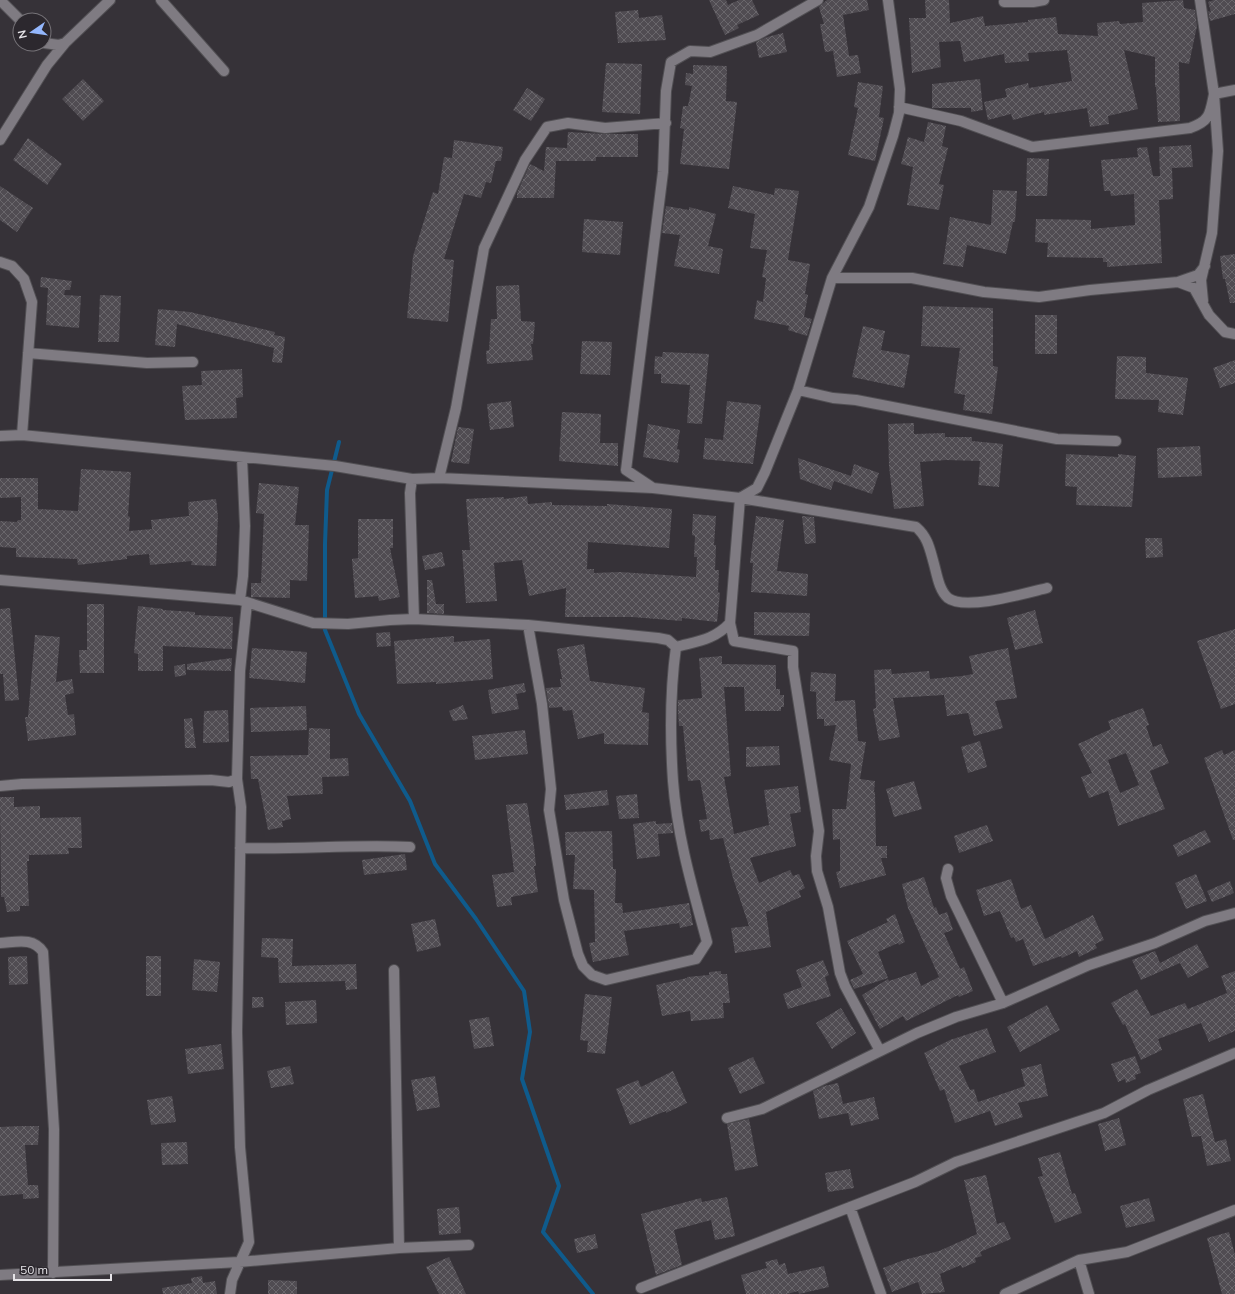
<svg xmlns="http://www.w3.org/2000/svg" width="1235" height="1294" viewBox="0 0 1235 1294" font-family="Mulish,sans-serif">
<defs>
<pattern id="building-cross-hatch" width="8" height="8" patternUnits="userSpaceOnUse"><rect width="8" height="8" fill="#504c52"/><path d="M0 0l8 8M0 8l8-8" fill="none" stroke="#69666b"/></pattern>
</defs>
<rect width="100%" height="100%" fill="#363238"/>
<g fill="none" stroke-linecap="round" stroke-linejoin="round">
<path stroke="#0f5b8c" stroke-width="4" d="M339,442L327,490L325,544V630L359,714L410,801L435,864L476,919L524,991L530,1032L522,1079L559,1186L543,1232L593,1294"/>
</g>
<path fill="url(#building-cross-hatch)" fill-rule="evenodd" d="M709,0H726L728,5L739,0H752L759,15L737,25L739,28L725,35Z
M827,0H867L869,10L843,15L849,56L858,55L861,73L837,77L833,51L825,52L820,24H824L819,7Z
M925,0H949L950,23L983,16L985,26L1028,22V20L1056,17L1058,34L1098,36L1097,23L1119,21L1120,24L1143,22L1142,3L1183,0L1184,8L1195,10L1197,26L1189,64L1179,62L1180,121L1158,122L1156,87H1155V57L1124,50L1138,109L1108,116L1109,124L1090,127L1087,108L1044,115V112L1013,120L1011,114L988,120L984,102L1007,97L1005,89L1028,83L1029,88L1072,81L1067,50L1028,53L1029,61L1005,63L1004,54L964,62L960,41L939,42L941,67L912,73L909,18H926Z
M1214,0H1235V14L1210,21L1208,11L1211,12L1208,2Z
M638,10L639,18L662,15L666,40L618,43L615,12Z
M783,33L787,52L759,58L756,42L767,37Z
M606,63L642,64L640,114L602,112Z
M693,65L727,66L726,101L737,102L729,169L680,164L684,129L680,128L683,106H688L692,86L685,85L686,73L693,74Z
M83,79L104,101L83,121L62,99Z
M980,79L983,110L971,112V108H932V84Z
M858,82L883,86L879,117L884,118L875,161L848,155L858,108L854,107Z
M527,88L545,99L531,121L513,110Z
M928,122L946,126L942,146L948,148L939,184L944,185L939,210L907,205L913,167L901,164L908,137L924,142Z
M568,132L604,134H638V157H596V161H556L554,198H517V193L530,164L544,171L546,147L567,148Z
M28,138L62,164L47,185L13,160Z
M454,140L503,147L501,161H496L491,183L486,182L481,198L464,194L444,259L454,260L448,322L407,318L413,256L433,192L438,194L444,157L452,158Z
M1191,145L1193,167L1172,168L1173,199L1159,200L1162,263L1107,267V262H1103V258L1047,257L1048,243L1035,242L1036,219L1091,220V229L1135,225L1134,194L1111,196L1110,191H1104L1101,160L1138,157L1137,148L1147,147L1153,176H1160L1159,147Z
M1027,158L1049,159L1047,196H1026Z
M0,186L33,208L17,232L0,220Z
M733,186L774,195L775,188L799,191L788,260L810,264L805,294L808,295L804,317L812,319L807,336L788,330L789,326L754,319L757,300L763,302L766,278L762,277L767,250L750,248L755,214L728,208Z
M993,190L1017,191L1015,222H1013L1006,254L967,245L963,267L943,264L950,217L991,225Z
M666,206L689,210V207L716,214L708,246L723,249L719,274L674,266L680,235L662,233Z
M584,219L623,222L620,255L582,252Z
M1235,254V303H1230L1225,279H1223L1220,256Z
M41,277L72,281L70,290H65L64,295L81,296L79,328L46,325L48,288L40,287Z
M519,285L521,321L535,322L533,344H531L533,360L487,364L486,351L489,350L491,319H497L496,286Z
M100,295L121,296L119,342H98Z
M923,306L993,308V366L998,367L992,414L963,410L965,395L954,393L960,348L921,346Z
M158,309L190,312L275,332L274,335L285,337L282,363L272,362L274,348L177,324L175,347L155,345Z
M1035,315H1057V354H1035Z
M863,326L885,331L881,350L910,355L904,388L852,377Z
M582,341L612,342L610,375L580,374Z
M663,352L709,354L702,424L687,423L690,385L661,383V374H654L655,356L662,357Z
M1117,356L1146,357V373L1188,378L1183,415L1158,412L1159,400L1115,399Z
M1235,360V383L1220,388L1213,368Z
M242,369L243,397L236,398L237,418L185,420L182,386L202,385L201,371Z
M511,401L514,427L490,430L487,404Z
M727,401L761,405L753,464L703,459L705,438L723,440Z
M562,412L601,414L600,443H618V466L559,461Z
M914,423V434L945,433V437H972V441L1003,444L999,487L978,485L980,461L946,460L920,462L924,506L894,509L889,466L888,424Z
M648,424L680,430L677,449L680,450L678,463L643,457Z
M458,427L474,429L469,464L451,462Z
M1200,446L1202,476L1158,478L1157,448Z
M1066,454L1118,457V454L1136,456L1132,507L1076,505L1077,487L1065,486Z
M798,458L851,476L854,464L879,473L872,494L834,481L831,490L800,479Z
M81,469L131,472L128,516L130,517L129,531L152,529L151,520L189,516L188,502L216,499L218,516L216,566L191,565L192,561L150,565L149,554L127,556V559L78,565L77,559L16,557V548L0,547V521L17,522L18,520H21V497L0,498V478H38V509L78,511Z
M259,483L299,487L295,525H309L307,581L290,580V598L251,597V583H261L264,514L256,513Z
M527,496L528,504L552,502V505L607,506V504L672,509L669,548L588,542L587,569H594V573L620,572L696,577L697,557H694L695,536L692,535L693,514L716,516L714,545H716L715,570H719L718,592L720,593L717,622L682,618V621L632,617H565L566,588L529,596L522,560L494,563L497,601L466,603L462,550H470L466,499L504,497V499Z
M756,516L784,520L777,571L808,574L807,596L751,592L753,563H750Z
M802,516L814,517L816,543L805,544Z
M358,519H393V548H390L400,597L379,601L378,596L355,598L352,559L358,558Z
M1145,538H1162L1163,557L1146,558Z
M442,552L445,566L425,570L422,556Z
M427,580H432L436,604H444V614L427,613Z
M87,604H104V673H80L79,650H87Z
M138,606L163,609V610L195,612V615L233,617L232,649L163,646V671H138V654L134,653Z
M10,608L19,700L5,701L3,674H0V609Z
M1035,610L1043,643L1015,650L1007,618Z
M754,612L810,613L809,636L754,635Z
M1235,629V704L1221,709L1197,641Z
M390,632L391,646L377,647L376,633Z
M35,635L60,637L56,682L72,679L74,693L65,695L68,715L74,714L76,735L28,741L25,717H28Z
M454,636V642L490,639L493,679L436,684V682L397,684L394,641Z
M584,644L590,681L645,688L642,712L649,713L648,745L604,744V733L578,739L572,710L563,711L562,707L549,708L546,688L561,687L560,679H562L557,649Z
M252,648L307,652L305,683L249,678Z
M1008,648L1017,698L995,701L1003,728L974,736L968,713L947,716L944,695L893,698L900,737L879,741L873,709L876,708L874,670L891,669L892,674L929,671L930,679L962,676L973,674L969,656Z
M722,656V664L776,665V689H780V695H784V707H781V711H745L744,687H724L731,776L724,777L734,834L769,825L764,790L798,786L801,812L790,814L796,846L750,858L759,883L790,870L793,876L799,874L805,888L799,891L801,897L766,912L771,947L735,953L731,928L749,926L733,878L723,838L710,840L709,830L701,832L699,820L707,819L700,780L688,781L683,726H679L678,711V700L702,698L699,658Z
M232,658L231,671L187,670V664Z
M185,664L186,675L175,677L174,666Z
M811,672L836,674L835,701L855,700L858,741L866,742L860,779L875,781L874,792H875L876,846H887V858H881L886,875L840,888L836,872L840,871V839L833,840L832,809H846L851,764L829,760L836,725L824,726V719H817L816,692L810,691Z
M524,683L526,692L516,694L519,709L492,714L488,690Z
M463,705L468,719L453,721L449,711Z
M306,706L307,730L251,732L250,708Z
M1143,708L1149,725L1146,726L1153,747L1161,744L1169,763L1150,771L1165,809L1118,826L1108,791L1089,798L1081,777L1092,773L1078,744L1111,729L1108,721ZM1126,753L1139,785L1120,793L1108,760Z
M228,710L229,742L203,743L204,711Z
M192,718L196,748H185L184,719Z
M309,728L330,729V759L348,758L349,776L322,777L323,794L287,796L291,819L282,821L283,827L268,830L258,779H251L250,756L308,755Z
M525,730L528,754L475,760L472,736Z
M980,741L987,767L968,773L961,747Z
M779,746L780,765L746,767V747Z
M1222,750L1224,755L1235,750V840H1233L1204,758Z
M914,781L922,809L894,817L886,789Z
M607,790L609,805L566,810L564,795Z
M637,794L639,818L619,819L616,796Z
M0,797H14V807L40,806V818L81,817L82,848H68L69,854L29,855V861H27L29,906H20V911L7,912L4,897H1Z
M527,803L534,846L536,866H534L538,892L511,897L512,905L497,907L492,875L514,872L506,805Z
M656,821V824L672,823L673,833L658,834L660,856L637,859L633,824Z
M987,825L993,841L959,853L954,836Z
M1205,830L1211,842L1178,857L1173,845Z
M612,831L613,869H616L615,903H622L623,913L689,903L693,925L680,928L679,923L624,931L629,955L593,962L589,943L595,942L594,890L573,889L575,855H566L565,832Z
M405,854L407,870L364,875L362,860Z
M1196,874L1207,901L1186,909L1175,883Z
M924,877L934,908L936,907L939,915L947,912L953,930L944,933L960,969L964,967L973,991L959,997L958,995L906,1021L903,1016L880,1029L862,995L888,979L889,981L916,972L921,986L939,977L908,908L902,884Z
M1011,879L1021,909L1031,905L1045,939L1093,915L1104,940L1095,944L1097,948L1079,957L1077,951L1062,958L1061,956L1033,966L1023,939L1016,942L1014,937L1011,938L1000,911L984,916L976,890Z
M1230,881L1234,893L1212,902L1207,891Z
M895,914L905,942L899,945L898,943L878,952L888,978L854,989L850,980L863,974L847,941L888,922L886,919Z
M435,919L441,946L417,952L411,924Z
M262,938L293,939L292,966L356,964L357,989L346,990L345,981L279,983L278,958L261,957Z
M1197,944L1209,967L1188,978L1180,963L1141,980L1132,960L1155,951L1160,963Z
M27,956L28,984L9,985L8,957Z
M146,956H161V996H146Z
M194,959L220,962L217,992L192,990Z
M823,960L829,975L825,977L831,996L788,1009L783,994L802,987L796,970Z
M721,971V974H727L730,1003H723L724,1018L691,1021L690,1011L662,1016L656,985L687,978V977L709,975V972Z
M1235,971V1031L1209,1042L1201,1023L1158,1039L1162,1050L1141,1060L1125,1024L1123,1025L1111,1003L1137,989L1151,1016L1185,1003L1188,1009L1227,993L1221,976Z
M585,994L612,997L605,1054L587,1052L588,1041L580,1040Z
M252,997H263L264,1007L252,1008Z
M316,1000L317,1023L286,1025L285,1002Z
M1047,1005L1060,1030L1020,1052L1007,1027Z
M841,1008L856,1033L832,1049L816,1023Z
M489,1017L494,1046L474,1049L469,1020Z
M987,1028L996,1052L959,1066L970,1090L974,1089L978,1102L1025,1086L1021,1069L1041,1064L1048,1096L1018,1103L1023,1117L995,1126L990,1111L955,1123L944,1089L940,1091L924,1053L950,1040Z
M221,1044L224,1069L188,1074L185,1049Z
M1135,1056L1141,1073L1135,1075L1136,1079L1126,1083L1125,1079L1118,1082L1111,1064Z
M753,1057L765,1083L740,1094L728,1068Z
M290,1066L294,1084L271,1088L267,1071Z
M673,1071L687,1103L666,1113V1111L630,1125L616,1089L638,1080L641,1087Z
M435,1076L440,1107L417,1111L411,1080Z
M838,1083L843,1104L874,1097L879,1119L851,1126L848,1113L819,1119L813,1091L824,1086Z
M1203,1094L1215,1142L1226,1139L1231,1161L1207,1166L1201,1136L1192,1137L1183,1099Z
M172,1096L176,1122L151,1125L147,1100Z
M1119,1118L1126,1145L1105,1151L1098,1124Z
M749,1119L758,1166L735,1171L727,1124Z
M22,1126H39L38,1145H25L28,1185H38L39,1198L23,1199V1194L0,1196V1127Z
M187,1142L188,1164L162,1165L161,1143Z
M1060,1152L1072,1194L1075,1193L1082,1213L1055,1223L1038,1177L1043,1176L1038,1158Z
M850,1169L854,1188L828,1192L825,1173Z
M986,1175L997,1224L1004,1222L1011,1239L980,1252L982,1256L975,1258L976,1262L962,1268L961,1265L940,1274L945,1292L922,1294L918,1282L892,1292L883,1268L904,1260L939,1251L977,1234L964,1180Z
M727,1197L735,1236L715,1240L711,1220L674,1230L682,1265L656,1275L641,1214L701,1198L702,1202Z
M1149,1198L1155,1221L1126,1228L1120,1206Z
M459,1207L461,1233L439,1235L437,1209Z
M1229,1232L1235,1255V1294H1222L1207,1238Z
M595,1234L598,1248L577,1253L574,1239Z
M449,1257L466,1294H439L426,1267Z
M777,1259L779,1265L785,1263L788,1274L824,1266L829,1287L799,1294L798,1291L787,1294H746L741,1275L767,1268L765,1262Z
M202,1276L203,1283L215,1281L217,1294H163L162,1288L192,1283L191,1278Z
M268,1280L297,1281V1294H268Z"/>
<g fill="none" stroke-linecap="round" stroke-linejoin="round">
<defs>
<path id="street" d="M0,0L20,20
M161,0L224,71
M1200,0L1214,94L1218,151L1212,233L1201,280L1203,301
M1004,2H1033L1044,0
M44,43L59,45L65,43
M899,107L961,121L1032,147L1190,128C1210,121 1210,114 1214,94L1235,90
M0,140L47,65L65,43L110,0
M0,262L12,266L24,279L32,302L22,435
M832,278H912L984,292L1039,297L1090,290L1178,282L1198,275L1205,266
M1178,282L1194,288L1209,315L1225,332L1235,334
M28,353L147,363L193,362
M798,390L833,398L856,400L1057,439L1116,441
M0,436L22,435L335,466L412,479
M439,478L456,408L484,248L525,160L547,127L568,123L605,128L666,123
M653,488L626,470L663,172L666,91L671,62L690,51L710,52L757,35L818,0
M0,580L240,600L313,623L348,624L390,620L414,619L410,493L412,479L439,478L653,488L740,498L916,527C928,537 930,550 934,564C937,575 939,590 948,598C965,611 1026,593 1047,588
M240,600L243,576L245,526L242,458
M414,619L528,625L658,638L668,640L676,647
M528,625L542,704L551,789L549,810L564,900L578,954L583,966L592,975L606,980L696,959L707,942C693,890 677,836 673,781C670,737 670,691 676,647C698,641 714,640 730,623
M237,779L240,671L247,603
M0,786L22,784L211,780L229,782L237,779L241,807L237,1032L240,1147L249,1242L232,1280L230,1294
M240,848C297,850 354,844 410,847
M948,869L946,878L951,896L1003,1003
M0,943C17,942 33,937 43,952L54,1129L53,1273
M394,970L399,1248
M880,1051L845,986L840,973L828,907L817,871L816,856L819,831L793,667V651L734,641L730,623L740,498L757,488L765,472L798,390L832,278L869,207L893,136L899,113L900,89L888,0
M727,1118L762,1109L917,1033L956,1017L1003,1003L1089,965L1155,943L1205,921L1235,913
M850,1207L881,1294
M0,1275L239,1262L399,1248L469,1245
M641,1288L915,1182L956,1162L1104,1113L1148,1090L1235,1053
M1005,1294L1079,1260
M1089,1294L1079,1260L1127,1252L1235,1210"/>
</defs>
<use href="#street" stroke="#514f53" stroke-width="12"/>
<use href="#street" stroke="#7f7b82" stroke-width="10"/>
</g>
<g transform="translate(32 32) rotate(257)"><circle r="19" fill="#2c282e" stroke="#767378"/>
<path d="M0-3L7 15L0 10L-7 15Z" fill="#94b7fd"/>
<text y="-6" font-size="11" font-weight="bold" text-anchor="middle" fill="#e6e4e8">N</text>
</g>
<path d="M14 1274v6h97v-6" fill="none" stroke="#e6e4e8" stroke-width="2"/>
<text x="20" y="1274" font-size="12" fill="#e6e4e8" stroke="#2c282e" stroke-width="3" paint-order="stroke">50 m</text>
</svg>
